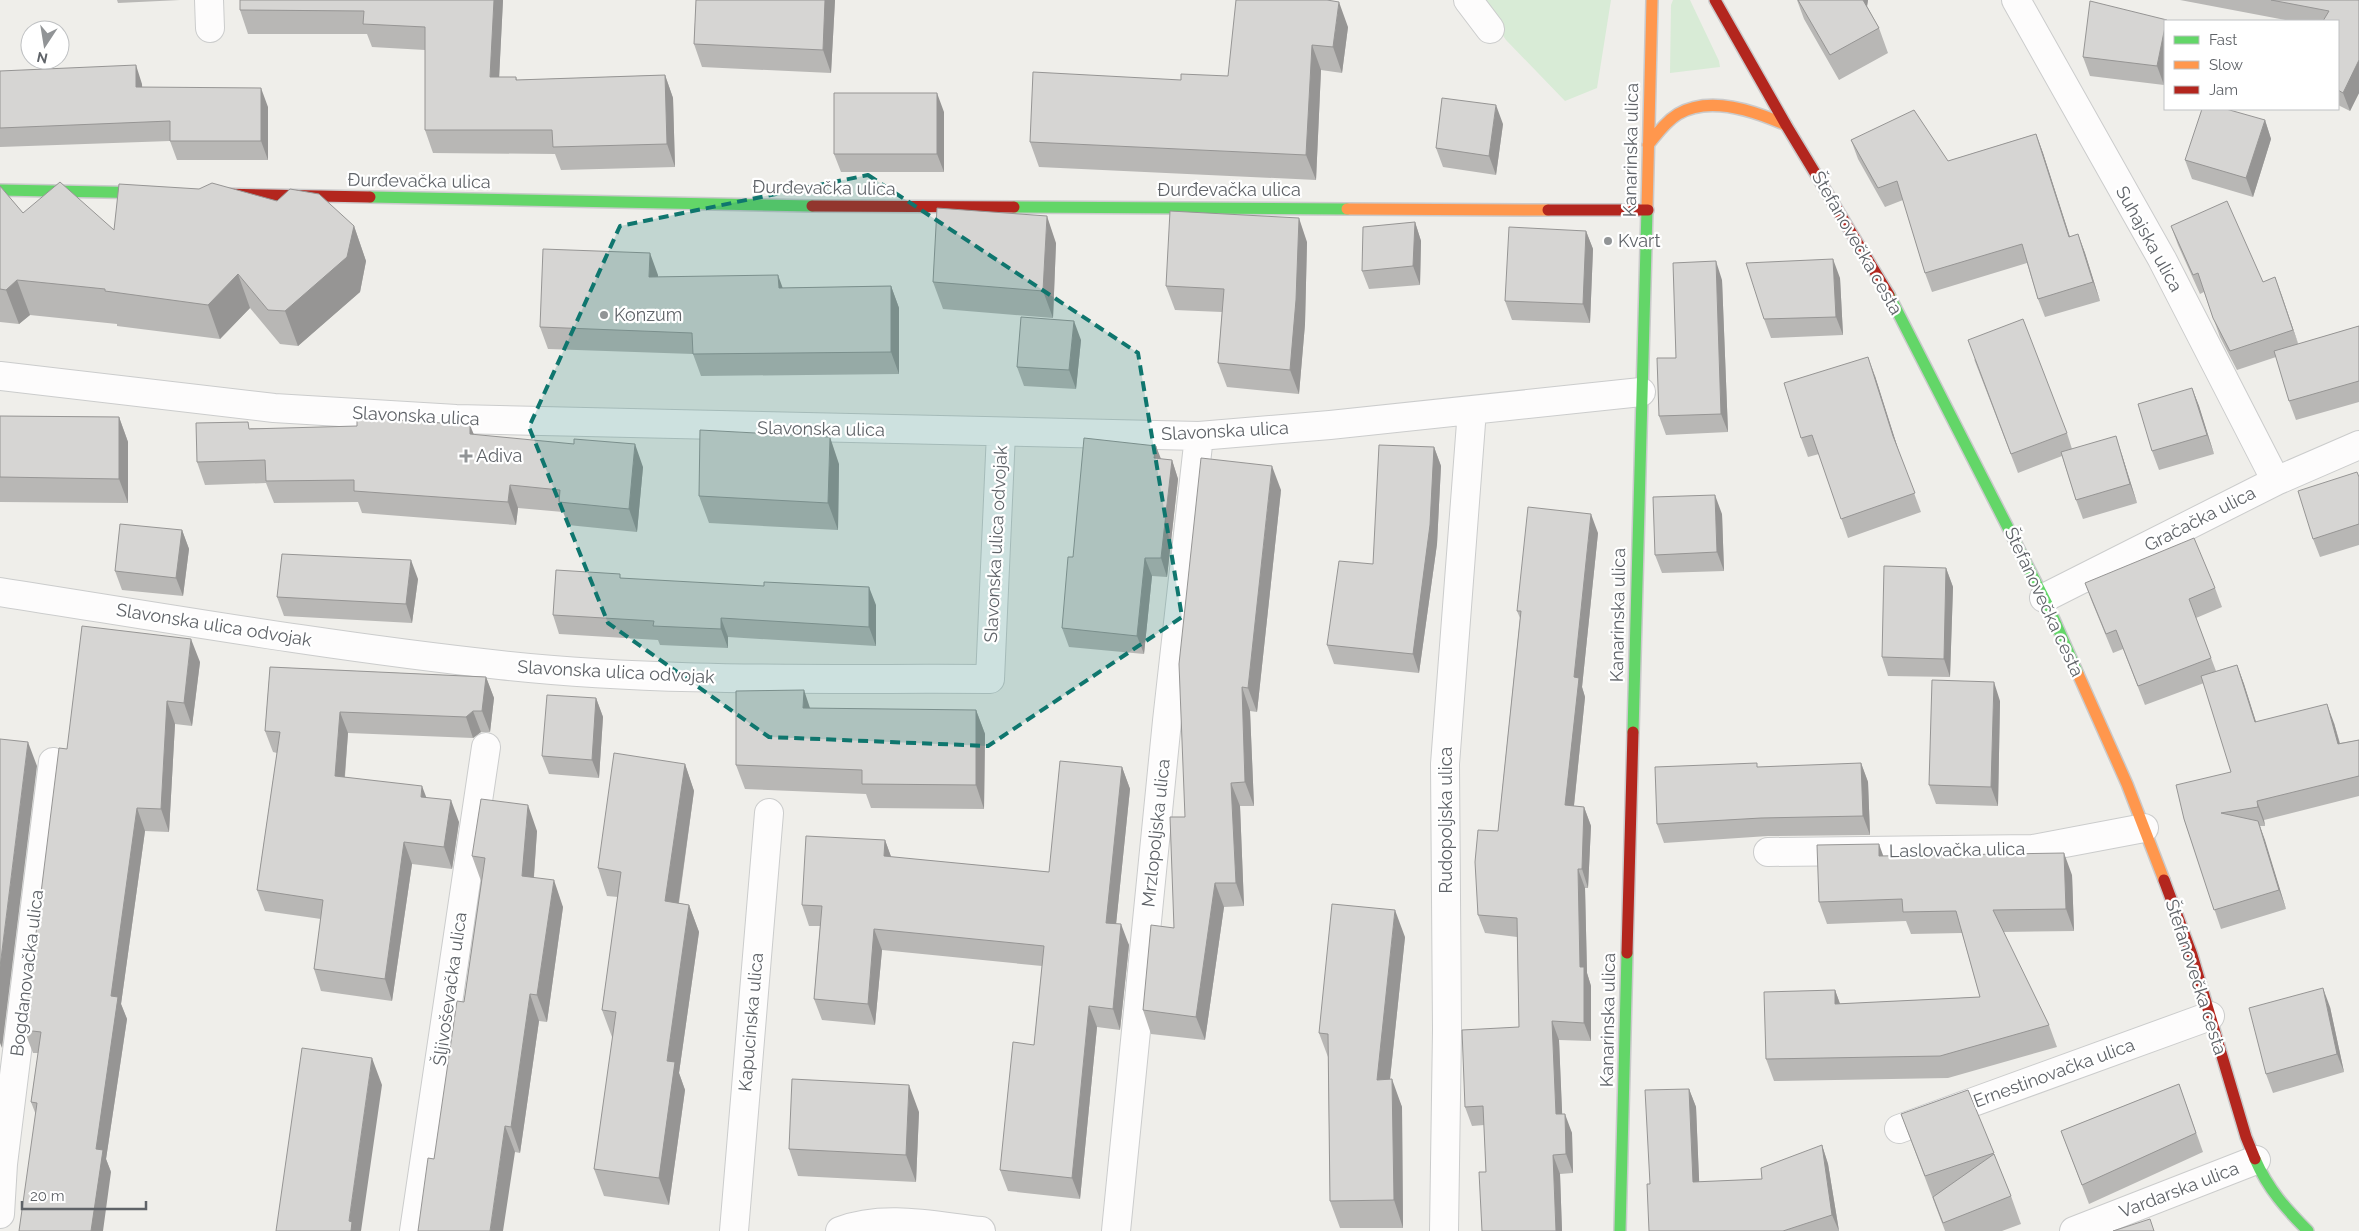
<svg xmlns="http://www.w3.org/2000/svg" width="2359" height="1231" viewBox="0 0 2359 1231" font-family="Raleway,sans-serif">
<rect width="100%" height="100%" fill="#efeeea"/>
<path fill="#d8ebd6" d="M1479,0H1611L1597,88L1565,101L1506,40Z
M1673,0H1690L1719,61L1720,67L1670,73L1671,5Z"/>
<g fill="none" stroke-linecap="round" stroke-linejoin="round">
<defs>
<path id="street" d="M209,0L210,28
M1468,0L1490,29
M2016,0L2162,259L2276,481
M0,376L274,408L456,419L1199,436L1330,425L1641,392
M0,592C166,618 333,647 500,665C663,683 827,678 990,679L1001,433
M2044,598L2276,481L2359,445
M1768,852L2033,849L2144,828
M1899,1129L2210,1016
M0,1214L3,1164L53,762
M414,1231L486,747
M734,1231L769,813
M840,1231C884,1214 935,1226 981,1231
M1116,1231L1167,721L1199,436
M1444,1231L1447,1030L1445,764L1472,410
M2074,1231L2256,1160"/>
<path id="fast" d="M0,190L156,193
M370,197L812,206
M1014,207L1347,209
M1889,295L2049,608L2078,674
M1633,732L1647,209
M2255,1159C2268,1189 2286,1209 2308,1231
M1620,1231L1627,953"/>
<path id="slow" d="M1648,145C1657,134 1665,122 1678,114C1710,95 1755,111 1786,125
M1347,209L1548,210
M1647,209L1652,0
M2078,674L2127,784L2164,880"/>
<path id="jam" d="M1715,0L1786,125L1889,295
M216,194L370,197
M812,206L1014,207
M1548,210H1648
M2164,880L2192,955L2246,1137L2255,1159
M1627,953L1633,732"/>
</defs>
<use href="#street" stroke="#cbcccc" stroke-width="30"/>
<use href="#fast" stroke="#cacacb" stroke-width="14"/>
<use href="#slow" stroke="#cacacb" stroke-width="14"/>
<use href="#jam" stroke="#cacacb" stroke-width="14"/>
<use href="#street" stroke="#fdfcfc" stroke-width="28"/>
<use href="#fast" stroke="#63d668" stroke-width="11"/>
<use href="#slow" stroke="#ff974d" stroke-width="11"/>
<use href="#jam" stroke="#b3261e" stroke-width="11"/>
</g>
<path fill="#b8b7b5" d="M117,0H180L118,3Z
M503,0L499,77H516L517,80L665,75L673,98L675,167L561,170L555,154L433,153L425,130V50L372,47L367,34H248L240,10Z
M696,0H835L831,73L702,67L694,44Z
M1797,0H1868L1867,6L1879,28L1888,53L1839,80L1804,19Z
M2180,0H2359V93L2350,111L2338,105V21H2291Z
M2165,21V78L2164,85L2090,76L2083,57Z
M1348,27L1342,73L1321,70L1316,180L1039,167L1030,142L1181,80L1228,76Z
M0,71L142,84V87L268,107V160H177L170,141L0,147Z
M944,112V172H841L834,154Z
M2265,120L2271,139L2253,197L2192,179L2185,160Z
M1503,124L1496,175L1443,167L1436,148Z
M2036,134L2043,153L2070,237L2078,234L2085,253L2100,301L2045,317L2038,299L2027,263L1932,292L1925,273L1903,200L1885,207L1858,159L1851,140L1948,161Z
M0,186L23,213L114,230L354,226L366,261L360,292L298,346L280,344L250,308L220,339L117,326V324L30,315L19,324L0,322Z
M1415,222L1421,241L1420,285L1369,289L1362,271Z
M2171,226L2263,282L2275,277L2298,344L2359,326V402L2296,420L2289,401L2276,357L2237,370L2220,337L2204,292L2200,294L2178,245Z
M1586,231L1593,249L1590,323L1512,320L1505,301Z
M1307,242L1305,324L1299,394L1227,387L1218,363L1222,312L1175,310L1166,286Z
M1056,243L1053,318L943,309L933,282Z
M658,275V277L783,288L891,286L899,308V374L701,376L693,354L548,349L540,327Z
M1840,278L1843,335L1771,338L1764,319Z
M1722,280L1728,432L1666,435L1659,416L1676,358Z
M1081,340L1076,389L1024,386L1017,367Z
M1974,359L2067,433L2072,449L2122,455L2137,503L2083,519L2076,500L2062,456L2018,473Z
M1875,376L1899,452L1921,512L1848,538L1819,454L1808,457L1801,438Z
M2192,388L2199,406L2214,454L2159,470L2152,451Z
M0,416L119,417L128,442V503L0,502Z
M251,428L474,435L643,467L637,532L568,525L563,512L518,508L516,525L362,513L358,502L274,503L266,483L205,485L197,462Z
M1156,446L1160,459L1172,460L1178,479L1167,577L1152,576L1144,654L1069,647L1062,628L1073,557Z
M1434,447L1441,466L1437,544L1419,673L1334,664L1327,645L1373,564Z
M839,464L838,530L709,523L699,496Z
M2359,477V545L2320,557L2313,539Z
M1281,490L1257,712L1250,711L1254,806H1240L1244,906L1224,907L1205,1040L1151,1034L1143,1010L1174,928L1185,817Z
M1722,514L1724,571L1662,573L1655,555Z
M182,530L189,549L183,596L122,590L115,571Z
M1598,533L1582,687L1585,697L1574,806L1584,807L1591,826L1588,888H1585L1587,973L1591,986V1041L1559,1040L1562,1114L1572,1133L1573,1173L1560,1174L1562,1231H1482L1486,1172L1484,1125L1472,1126L1465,1107L1519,1027L1517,937L1485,933L1478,915L1498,831L1520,618L1517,611Z
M1946,568L1953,587L1950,677L1888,676L1882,657Z
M621,578L876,605V646L728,637V648L660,645L658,640L559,634L553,615Z
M418,579L412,623L284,616L277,597Z
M2085,583L2215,588L2222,607L2196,618L2216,671L2237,665L2244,684L2256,722L2334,723L2340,743L2359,740V796L2264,820L2265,826H2260L2286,909L2221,929L2184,819L2231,772L2204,683L2145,705L2123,649L2113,653L2092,602Z
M200,662L192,726L175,724L169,832L145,831L121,1004L127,1019L106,1159L111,1172L36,1115L31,1102L38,1053H33L24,1030L67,749Z
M270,667L486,677L494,698L490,732H481L473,738L348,733L345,777L426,797L459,822L452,869L412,864L392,1001L321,991L314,969L321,919L265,911L257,890L277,753L273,752L265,731Z
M596,698L603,717L599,778L549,774L542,756Z
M2000,701L1998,806L1936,804L1929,785Z
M976,710L985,734L984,809L871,808L866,794L745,789L736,765Z
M1861,763L1868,782L1870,835L1768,836L1664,843L1657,824Z
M685,764L694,791L679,903L689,905L699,932L679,1073L685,1090L669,1205L604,1196L594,1169L613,1037H612L602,1010L618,897L607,896L598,868Z
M1122,767L1130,789L1116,924L1129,945L1120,1030L1097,1027L1080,1199L1008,1191L1000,1170L1034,1045L1042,966L882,950L875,1025L822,1020L814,999L820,926H809L802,905L885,840L891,857L1049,872Z
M537,831L534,877L563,907L547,1022L539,1021L520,1153L515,1152L434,1159L464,1002L481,881L472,856Z
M1883,856L2072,875L2074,931L2003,932L2049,1025L2057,1047L1948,1078L1774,1081L1766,1059L1835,990L1840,1004L1980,997L1962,933L1911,934L1906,921L1827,924L1819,902Z
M1405,937L1390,1079L1402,1107L1403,1228H1340L1330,1201L1328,1057L1319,1033Z
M2330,1007L2344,1072L2273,1093L2266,1074Z
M2179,1084L2203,1152L2089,1204L2061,1131Z
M1689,1089L1696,1107L1699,1182L1762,1179L1822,1145L1828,1164L1839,1231H1649L1650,1184Z
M1968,1090L2011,1196L2021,1224L2002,1231H1945L1901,1114Z
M919,1112L916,1182L798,1176L789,1149Z"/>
<path fill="#969594" d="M494,0H503L498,100L490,77Z
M825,0H835L831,73L823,50Z
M1861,0H1868L1866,13Z
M1339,2L1348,27L1342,73L1333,47Z
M2165,27V78L2164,85L2157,66Z
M1312,45L1321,70L1316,180L1306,155Z
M2359,60V93L2350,111L2343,93Z
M136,65L142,84L143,106L136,87Z
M665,75L673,98L675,167L667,144Z
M261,88L268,107V160L261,141Z
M937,93L944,112V172L937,154Z
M1496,105L1503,124L1496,175L1489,156Z
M2265,120L2271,139L2253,197L2246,178Z
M2036,134L2043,153L2076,256L2069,237Z
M1047,216L1056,243L1053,318L1043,291Z
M1299,218L1307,242L1305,324L1299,394L1290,370Z
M1415,222L1421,241L1420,285L1413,266Z
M354,226L366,261L360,292L298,346L285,311Z
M1586,231L1593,249L1590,323L1583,304Z
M2078,234L2085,253L2100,301L2093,282Z
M650,253L658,275L657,299L649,277Z
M1833,259L1840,278L1843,335L1836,317Z
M1716,261L1722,280L1728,432L1721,414Z
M238,274L250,308L220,339L208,305Z
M778,275L786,297L779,288Z
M2275,277L2282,296L2300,349L2293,330Z
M17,280L30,315L19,324L6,290Z
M891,286L899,308V374L891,352Z
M1074,321L1081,340L1076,389L1069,370Z
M1868,357L1875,376L1900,455L1893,436Z
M2192,388L2199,406L2214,454L2207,435Z
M119,417L128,442V503L119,479Z
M470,425L479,447L470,434Z
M2116,436L2122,455L2137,503L2130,484Z
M830,437L839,464L838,530L828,503Z
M635,444L643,467L637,532L629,509Z
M1156,446L1163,464L1154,458Z
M1434,447L1441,466L1437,544L1419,673L1413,654Z
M1172,460L1178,479L1167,577L1161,558Z
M1272,466L1281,490L1257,712L1248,688Z
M510,485L518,508L516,525L508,502Z
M1715,495L1722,514L1724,571L1717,552Z
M1591,514L1598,533L1582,687L1585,697L1572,824L1565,805L1574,677Z
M182,530L189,549L183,596L176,578Z
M1145,558L1152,576L1144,654L1137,636Z
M411,560L418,579L412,623L406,604Z
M1946,568L1953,587L1950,677L1944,659Z
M869,587L876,605V646L869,627Z
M721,618L728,637V648L721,629Z
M191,639L200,662L192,726L184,703Z
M2237,665L2244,684L2262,741L2255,722Z
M486,677L494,698L490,732L482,711Z
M1994,682L2000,701L1998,806L1991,787Z
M1242,687L1250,711L1254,806L1245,782Z
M804,690L812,714L803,708Z
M596,698L603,717L599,778L592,760Z
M167,701L175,724L169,832L161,809Z
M2327,704L2334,723L2345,763L2338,744Z
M976,710L985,734L984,809L976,785Z
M473,711L481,732L473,738L466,717Z
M340,712L348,733L343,797L335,776Z
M28,742L37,766L2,1048L0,1043V967Z
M1861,763L1868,782L1870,835L1863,816Z
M685,764L694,791L675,928L665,901Z
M1122,767L1130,789L1114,944L1106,923Z
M1231,783L1240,806L1244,906L1236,883Z
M422,786L430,807L421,797Z
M451,800L459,822L452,869L444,847Z
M2257,801L2264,820L2265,826L2258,807Z
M528,805L537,831L532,902L522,876Z
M1584,807L1591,826L1588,888L1582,869Z
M137,808L145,831L121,1004L127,1019L106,1159L111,1172L103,1231H91L96,1149L111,996Z
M2258,821L2265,840L2286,909L2279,890Z
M885,840L893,862L884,856Z
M404,842L412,864L392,1001L385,979Z
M1879,844L1887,866L1879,856Z
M2064,853L2072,875L2074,931L2066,909Z
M1578,869L1585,888L1587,973L1591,986V1041L1584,1023L1580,967Z
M554,880L563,907L547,1022L537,995Z
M1215,883L1224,907L1205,1040L1196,1017Z
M689,905L699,932L679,1073L685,1090L669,1205L659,1178L667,1061Z
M1395,910L1405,937L1387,1107L1377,1080Z
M1121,924L1129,945L1120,1030L1113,1009Z
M874,929L882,950L875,1025L868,1004Z
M2323,988L2330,1007L2344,1072L2337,1054Z
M1835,990L1843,1012L1835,1004Z
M530,994L539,1021L520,1153L511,1127Z
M1089,1006L1097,1027L1080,1199L1072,1178Z
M1552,1021L1559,1040L1563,1133L1556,1114Z
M372,1058L382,1085L361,1231H351L349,1221Z
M1392,1079L1402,1107L1403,1228L1394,1200Z
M909,1085L919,1112L916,1182L906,1155Z
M1689,1089L1696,1107L1700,1201L1693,1182Z
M1565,1114L1572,1133L1573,1173L1566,1154Z
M505,1126L515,1152L503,1231H490Z
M1822,1145L1828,1164L1839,1231L1832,1215Z
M1553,1155L1560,1174L1562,1231H1556Z"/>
<path fill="#d6d5d3" stroke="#969594" d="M240,0H494L490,77H516V80L665,75L667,144L553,147L552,130H425V27L363,24L364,11L240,10Z
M696,0H825L823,50L694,44Z
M1236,0H1327L1339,2L1333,47L1312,45L1306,155L1030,142L1033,72L1181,80V74L1228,76Z
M1798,0H1863L1879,28L1830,55Z
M2271,0H2359V60L2343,93L2338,90V21H2323L2329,11Z
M2090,1L2167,20L2166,21H2165V27L2157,66L2083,57Z
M136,65V87L261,88V141H170V121L0,128V71Z
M834,93H937V154H834Z
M1442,98L1496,105L1489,156L1436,148Z
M2202,109H2226L2265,120L2246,178L2185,160Z
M1914,110L1948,161L2036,134L2069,237L2078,234L2093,282L2038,299L2022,244L1925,273L1897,181L1878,188L1851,140Z
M60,182L114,230L119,184L199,189L212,183L277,201L290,189L319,194L354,226L347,257L285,311L268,310L238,274L208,305L105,291V289L17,280L6,290L0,289V186L23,213Z
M2227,201L2263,282L2275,277L2293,330L2230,351L2213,318L2198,273L2193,275L2171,226Z
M937,208L1047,216L1043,291L933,282Z
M1170,211L1299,218L1296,300L1290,370L1218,363L1224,289L1166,286Z
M1415,222L1413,266L1362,271L1363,227Z
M1509,227L1586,231L1583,304L1505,301Z
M543,249L650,253L649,277L778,275L779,288L891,286V352L693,354L692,333L540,327Z
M1833,259L1836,317L1764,319L1746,263Z
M1716,261L1721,414L1659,416L1657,358H1676L1673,263Z
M1021,317L1074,321L1069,370L1017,367Z
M2023,319L2067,433L2011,454L1968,340Z
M2359,326V381L2289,401L2274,351Z
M1868,357L1893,436L1915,493L1841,519L1812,435L1801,438L1784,383Z
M2192,388L2207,435L2152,451L2138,404Z
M0,416L119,417V479L0,477Z
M357,417L470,425V434L574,444V439L635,444L629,509L559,502L560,490L510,485L508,502L354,491V480L266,481L265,460L197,462L196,423L248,422L249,429L357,426Z
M700,430L830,437L828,503L699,496Z
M2116,436L2130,484L2076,500L2061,452Z
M1084,438L1156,446L1154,458L1172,460L1161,558H1145L1137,636L1062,628L1068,557H1073Z
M1379,445L1434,447L1430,525L1413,654L1327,645L1339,561L1373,564Z
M1201,458L1272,466L1248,688L1242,687L1245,782L1231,783L1236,883H1215L1196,1017L1143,1010L1151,925L1174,928L1170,817H1185L1179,664Z
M2357,472L2359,477V524L2313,539L2298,491Z
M1715,495L1717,552L1655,555L1653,497Z
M1528,507L1591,514L1574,677L1579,678L1565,805L1584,807L1582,869H1578L1580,967H1584V1023L1552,1021L1556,1114H1565L1566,1154L1553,1155L1556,1231H1482L1479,1172H1486L1483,1106L1465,1107L1462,1030L1519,1027L1517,918L1478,915L1475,862L1478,830L1498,831L1521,611H1517Z
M120,524L182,530L176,578L115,571Z
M2194,538L2215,588L2189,599L2211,658L2138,686L2116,630L2106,634L2085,583Z
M282,554L411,560L406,604L277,597Z
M1884,566L1946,568L1944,659L1882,657Z
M556,570L620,574V578L764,586V582L869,587V627L721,618V629L653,626L654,621L553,615Z
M82,626L191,639L184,703L167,701L161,809L137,808L111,996L118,997L96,1149L103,1150L91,1231H19L37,1103L31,1102L41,1032L24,1030L59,748L67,749Z
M2237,665L2255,722L2327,704L2338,744L2359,740V776L2257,801L2258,807L2221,813L2258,821L2279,890L2214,910L2184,819L2176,785L2231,772L2201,676Z
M270,667L486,677L482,711H473L466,717L340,712L335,776L422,786L421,797L451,800L444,847L404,842L385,979L314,969L323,900L257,890L280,732L265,731Z
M1932,680L1994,682L1991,787L1929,785Z
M804,690L803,708L976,710V785L862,784V770L736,765V691Z
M547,695L596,698L592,760L542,756Z
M0,739L28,742L0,967Z
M614,753L685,764L665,901L689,905L667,1061L675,1062L659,1178L594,1169L616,1012L602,1010L621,872L598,868Z
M1060,761L1122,767L1106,923L1121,924L1113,1009L1089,1006L1072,1178L1000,1170L1013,1042L1034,1045L1044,946L874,929L868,1004L814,999L822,906L802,905L806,836L885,840L884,856L1049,872Z
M1757,763V767L1861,763L1863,816L1761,818L1657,824L1655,767Z
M481,799L528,805L522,876L554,880L537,995L530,994L511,1127L505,1126L490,1231H418L428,1158L434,1159L457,1001L464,1002L485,858L472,856Z
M1879,844V856L2064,853L2066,909L1993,910L2049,1025L1940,1056L1766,1059L1764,992L1835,990V1004L1980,997L1956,911L1903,912L1902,899L1819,902L1817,845Z
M1332,904L1395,910L1377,1080L1392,1079L1394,1200L1330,1201L1328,1034L1319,1033Z
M2323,988L2337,1054L2266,1074L2249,1008Z
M302,1048L372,1058L349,1221L352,1222L351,1231H276Z
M792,1079L909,1085L906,1155L789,1149Z
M2179,1084L2196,1133L2082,1185L2061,1131Z
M1689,1089L1693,1182L1762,1179L1761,1168L1822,1145L1832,1215L1783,1231H1649L1647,1184H1650L1645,1090Z
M1968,1090L1994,1153L1925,1176L1901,1114Z
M1994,1154L2011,1196L1943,1223L1933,1197Z
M2150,1219L2154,1231H2113Z"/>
<path fill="#0f766e" fill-opacity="0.2" stroke="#0f766e" stroke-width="4" stroke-dasharray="10 6" stroke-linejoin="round" d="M868,175L1138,353L1182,617L988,746L769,737L608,623L529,427L620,226Z"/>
<g fill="#919496" stroke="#fff" stroke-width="2">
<circle cx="1608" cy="241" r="5"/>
<circle cx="604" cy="315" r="5"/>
<path d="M463.5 448.5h5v5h5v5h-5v5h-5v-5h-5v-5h5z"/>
</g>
<g text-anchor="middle" stroke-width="4.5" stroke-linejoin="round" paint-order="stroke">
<g font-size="18" fill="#5f6368" stroke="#fff">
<text transform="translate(1631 150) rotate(-89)" y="6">Kanarinska ulica</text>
<text transform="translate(419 181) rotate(1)" y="6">Đurđevačka ulica</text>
<text transform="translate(824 188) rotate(1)" y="6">Đurđevačka ulica</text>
<text x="1229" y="196">Đurđevačka ulica</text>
<text transform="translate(2149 239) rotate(61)" y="6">Suhajska ulica</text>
<text transform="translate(1857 243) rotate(60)" y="6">Štefanovečka cesta</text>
<text transform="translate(416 416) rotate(3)" y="6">Slavonska ulica</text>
<text transform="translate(821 429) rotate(1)" y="6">Slavonska ulica</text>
<text transform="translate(1225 431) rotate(-3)" y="6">Slavonska ulica</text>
<text transform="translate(2200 519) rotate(-27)" y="6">Gračačka ulica</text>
<text transform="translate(996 544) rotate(-87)" y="6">Slavonska ulica odvojak</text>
<text transform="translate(2044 602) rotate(65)" y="6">Štefanovečka cesta</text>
<text transform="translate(1618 615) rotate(-89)" y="6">Kanarinska ulica</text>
<text transform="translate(214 625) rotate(9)" y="6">Slavonska ulica odvojak</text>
<text transform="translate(616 672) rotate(3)" y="6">Slavonska ulica odvojak</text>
<text transform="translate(1446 820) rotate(-90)" y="6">Rudopoljska ulica</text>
<text transform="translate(1156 833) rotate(-84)" y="6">Mrzlopoljska ulica</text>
<text transform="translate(1957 850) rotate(-1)" y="6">Laslovačka ulica</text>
<text transform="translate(27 973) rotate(-83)" y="6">Bogdanovačka ulica</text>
<text transform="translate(2196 977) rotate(72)" y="6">Štefanovečka cesta</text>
<text transform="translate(450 989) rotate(-82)" y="6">Šljivoševačka ulica</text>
<text transform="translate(1608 1020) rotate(-89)" y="6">Kanarinska ulica</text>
<text transform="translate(751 1022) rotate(-85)" y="6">Kapucinska ulica</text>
<text transform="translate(2054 1073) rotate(-20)" y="6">Ernestinovačka ulica</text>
<text transform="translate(2179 1190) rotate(-21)" y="6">Vardarska ulica</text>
</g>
<g font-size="18" fill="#5f6368" stroke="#fff" text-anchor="start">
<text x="1618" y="247">Kvart</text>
<text x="614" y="321">Konzum</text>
<text x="476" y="462">Adiva</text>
</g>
</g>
<rect x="2164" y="20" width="175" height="90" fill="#ffffff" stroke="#bfc1c3"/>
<rect x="2174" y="36" width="25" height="8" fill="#63d668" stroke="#bfc1c3"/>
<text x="2209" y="45" font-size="15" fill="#5f6368">Fast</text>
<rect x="2174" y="61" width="25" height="8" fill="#ff974d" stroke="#bfc1c3"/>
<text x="2209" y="70" font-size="15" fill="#5f6368">Slow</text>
<rect x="2174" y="86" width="25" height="8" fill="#b3261e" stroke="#bfc1c3"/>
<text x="2209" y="95" font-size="15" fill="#5f6368">Jam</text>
<g transform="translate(45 45) rotate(192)"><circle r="24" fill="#ffffff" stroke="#bfc1c3"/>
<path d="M0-4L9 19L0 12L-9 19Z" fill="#919496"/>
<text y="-8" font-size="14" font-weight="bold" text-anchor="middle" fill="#5f6368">N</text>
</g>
<path d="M22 1201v8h124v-8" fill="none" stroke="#5f6368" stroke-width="2.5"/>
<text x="30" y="1201" font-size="15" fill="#5f6368" stroke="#ffffff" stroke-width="4" paint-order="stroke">20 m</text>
</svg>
